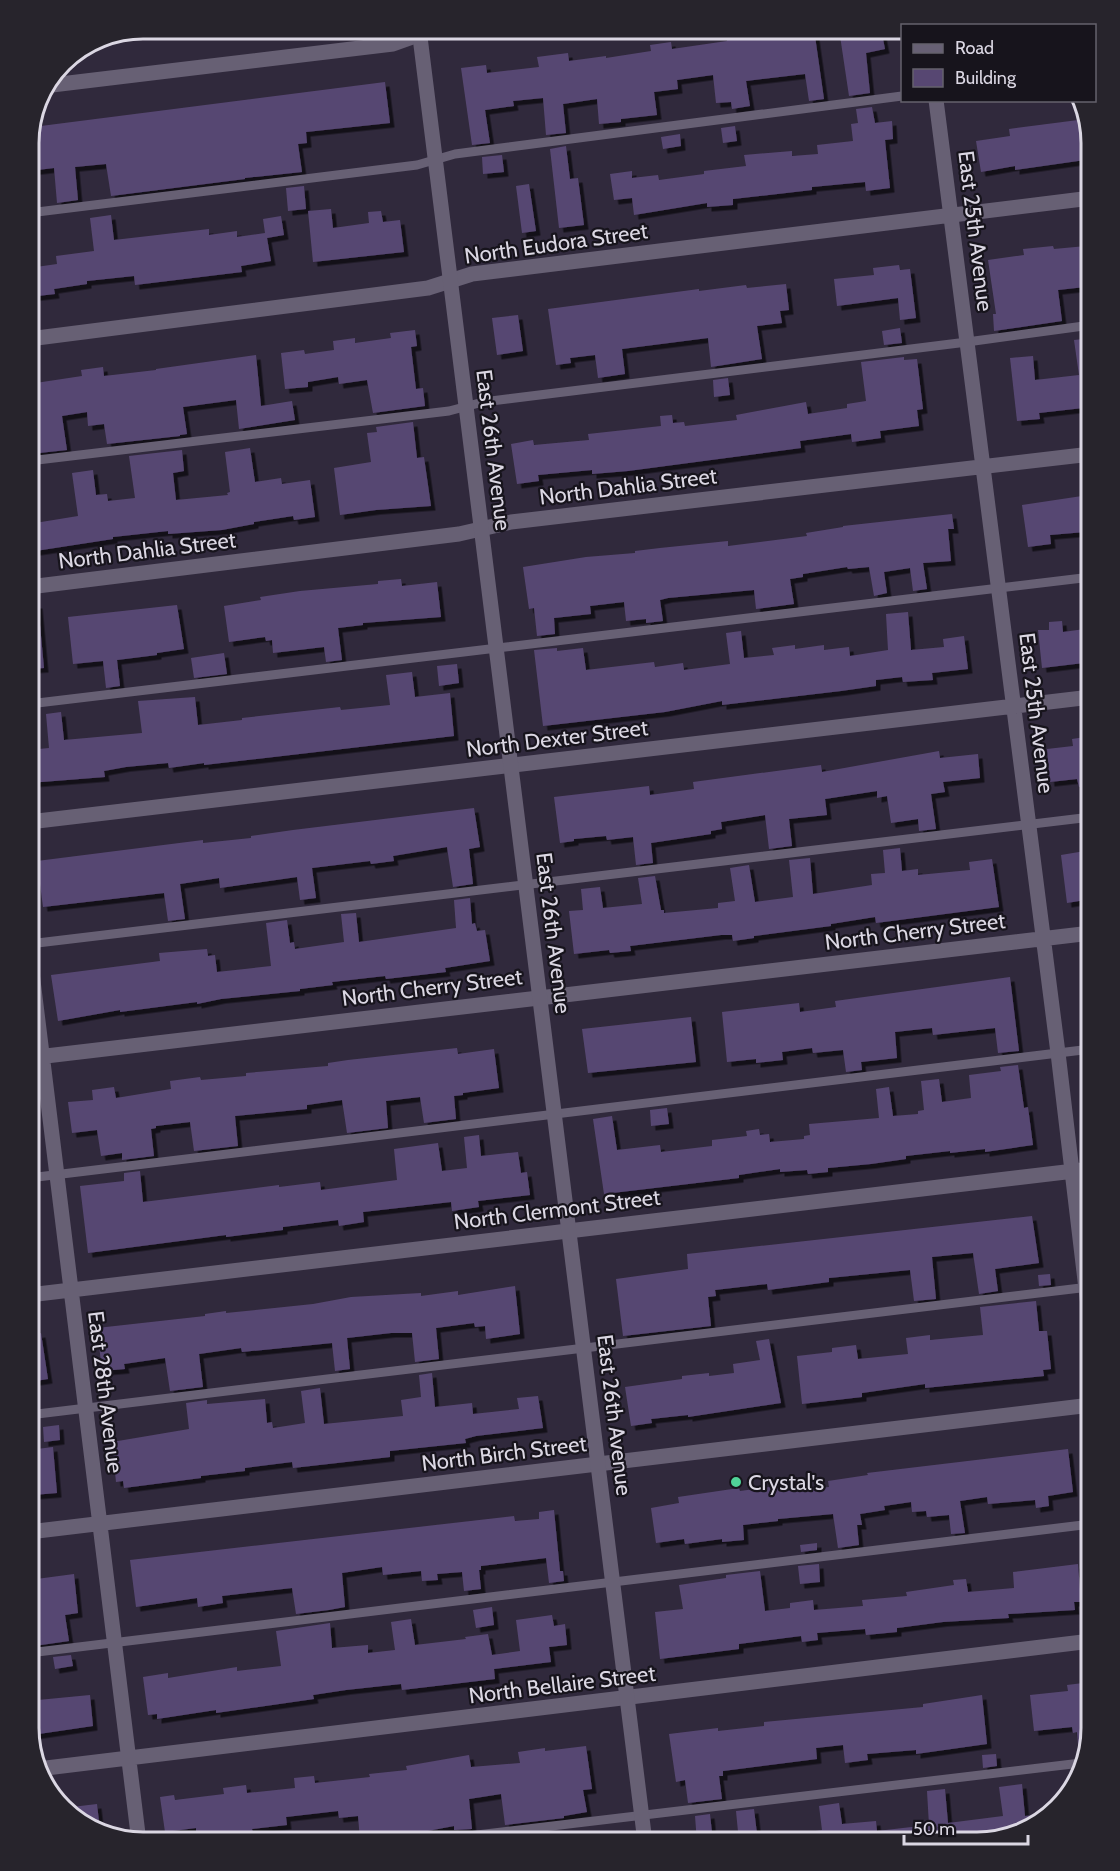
<svg xmlns="http://www.w3.org/2000/svg" width="1120" height="1871" viewBox="0 0 1120 1871" font-family="Cabin,sans-serif">
<defs>
<filter id="shadow"><feDropShadow dx="4.5" dy="4.5" stdDeviation="0" flood-color="#0009"/></filter>
</defs>
<rect width="100%" height="100%" fill="#30293c"/>
<path fill="#574772" filter="url(#shadow)" d="M777,29H814L824,99L809,101L805,74L746,81L750,106L732,109L731,102L716,103L713,75L677,80L678,89L654,92L657,115L621,119V122L599,124L597,99L563,104L566,133L546,135L543,98L513,101L514,106L485,110L490,143L472,145L461,68L486,65L487,73L539,67L537,57L568,53L569,61L606,56V58L651,51L650,45L671,42L672,49L727,41L726,36L764,33L763,30Z
M839,29H881L885,49L866,53L870,93L849,96Z
M385,82L390,123L306,132L307,143L298,144L302,172L245,178V179L111,196L106,164L75,167L78,200L57,203L54,168L29,171V136L33,127Z
M872,107L875,123L892,121L893,139L885,140L890,188L866,191L865,182L812,187V190L733,199V205L707,207V203L634,215L632,198L614,200L610,174L632,171V178L658,175L659,180L704,174V171L746,166L744,155L792,151V156L818,154L817,145L853,141L851,124L858,123L856,109Z
M1086,119L1092,143V159L1015,170V166L981,172L976,141L1010,136L1009,129Z
M735,126L737,141L723,143L721,128Z
M680,134L681,146L663,149L661,137Z
M566,146L570,179L578,178L584,225L559,228L550,149Z
M502,155L504,172L483,174L482,157Z
M529,184L536,231L522,233L516,186Z
M304,186L306,209L288,211L286,188Z
M331,209L333,228L369,223L368,212L381,211L383,222L400,220L404,252L313,262L308,211Z
M111,215L114,240L209,229V235L237,231V237L265,233L263,219L281,216L284,235L267,238L271,261L241,266L242,272L135,285L134,276L87,281V284L54,289L55,294L29,297V268L57,264L56,256L94,251L90,218Z
M1053,246L1054,249L1086,246L1088,269L1083,270L1085,287L1058,290L1062,321L994,331L993,314H996L988,260L1024,255L1023,249Z
M899,265L900,270L910,269L916,318L900,320L898,298L837,306L834,279L874,275L873,268Z
M786,284L789,310L780,311L782,323L757,326L762,359L711,367L708,338L622,349L625,374L598,378L595,355L570,358L571,363L556,365L548,309L699,289V291L746,285L747,288Z
M518,315L523,351L497,355L492,318Z
M900,328L902,343L884,345L882,331Z
M415,330L417,346L411,347L416,389L423,388L425,406L373,413L367,380L339,384L338,377L308,382V387L285,389L281,353L304,350L305,354L334,350L333,341L355,338V343L391,338L390,333Z
M1092,338V409L1083,408L1039,413L1040,419L1017,421L1010,358L1033,356L1035,380L1079,375L1074,340Z
M256,355L261,406L292,401L295,420L239,429L236,400L183,407L187,434L180,435V436L107,444L104,424L88,426L87,412L62,416L67,450L30,454L29,384L82,376L81,370L103,367L104,376L156,370V369Z
M904,357V360L917,359L923,409L917,410L919,426L880,431L881,438L852,442L851,434L800,441L801,448L628,471L592,474V470L538,475L539,481L517,484L511,444L533,440L534,445L589,440L588,434L661,426L660,416L672,415L673,423L684,422L685,426L737,420L736,415L806,402L808,414L847,408V404L866,401L861,362Z
M728,378L730,395L714,397L713,380Z
M413,422L417,458L424,457L431,506L376,510L340,515L334,468L371,462L367,433L377,432L376,427Z
M250,448L255,482L281,478L282,484L310,480L315,517L294,520L293,516L254,522V524L222,530L168,534V531L113,537V539L29,552V524L78,516L72,473L93,470L96,495L107,494L108,501L135,498L129,456L182,450L184,471L173,473L176,500L228,495L227,493L230,492L225,452Z
M1082,496L1085,532L1050,535L1051,544L1028,547L1022,505Z
M952,514L954,529H948L951,561L923,563L927,589L913,591L910,568L884,572L887,593L874,596L869,567L848,569L847,567L803,574V577L790,579L794,604L756,609L754,590L668,598L660,600L663,621L646,623V619L626,621L624,602L590,606L591,614L554,618L555,634L537,636L534,608L529,609L523,567L586,557L635,553V551L660,548L728,541V546L807,536L806,533L843,527V526Z
M401,579L402,586L437,582L441,617L363,623V625L338,628L342,660L326,662L324,647L273,653L272,640L266,641L265,637L229,642L224,606L261,600L260,597L300,591L378,584V581Z
M29,604H38L44,668L29,669Z
M177,605L184,649L157,653V655L117,660L120,686L106,688L103,661L73,664L68,617Z
M908,612L911,650L944,647L943,639L964,636L968,669L932,673L933,680L903,682L902,677L876,680V686L841,691L722,705V701L665,712L543,726L534,650L557,648V651L583,648L586,670L654,662L655,667L683,663L684,670L730,664L726,633L741,631L744,658L774,655L772,648L795,645V649L824,645V650L849,647L850,656L888,650L886,614Z
M1062,621L1063,632L1092,628V662L1042,668L1038,630H1049V622Z
M224,653L227,674L194,678L191,658Z
M457,664L459,683L439,686L437,666Z
M412,672L415,697L450,693L454,736L204,765V763L169,768L168,763L126,767L104,771L105,777L29,783V750L49,748L46,714L61,712L64,740L142,733L138,701L195,697L198,725L242,720V718L340,707L341,710L390,705L386,675Z
M1092,736V785L1079,787L1077,779L1050,782L1047,749L1073,746L1072,739Z
M939,751L940,758L978,754L980,778L943,782L945,792L931,794L936,829L919,831L918,819L891,823L887,796L877,798V791L825,799L827,815L789,819L792,846L769,849L765,815L721,822L722,829L711,831V834L651,843L653,863L636,865L633,837L607,840L606,836L574,839V841L560,843L554,797L649,786L650,795L694,789L693,782L821,765L822,772Z
M474,808L480,847L469,849L473,884L453,887L447,847L393,856L394,861L371,864L370,861L312,868L316,898L300,900L297,877L220,888L219,878L180,884L185,919L168,921L164,893L43,907L37,861L203,840V843L251,838V836L293,830Z
M900,848L902,871L918,869V875L970,870L969,862L992,859L999,907L876,923L875,917L831,924V926L754,936V938L733,941L732,935H721L630,946L631,951L610,953L609,950L574,954L569,911L583,910L581,889L600,887L603,908L642,904L638,878L655,876L661,910H664V913L718,908V903L735,901L730,868L749,865L755,902L793,897L789,860L810,858L813,894L872,885L871,874L885,873L883,850Z
M1085,851L1091,899L1067,903L1061,855Z
M470,898L472,924L475,923L477,931L485,930L490,961L445,968L446,972L386,979L385,976L332,982L333,985L300,989V991L221,999L197,1004V1002L120,1012V1010L58,1021L51,975L160,961L159,953L207,949L208,956L215,955L217,972L271,966L266,923L287,920L290,943L294,942L295,949L344,942L341,914L356,913L359,942L456,928L454,900Z
M1010,977L1019,1051L998,1053L995,1028L933,1035L932,1028L895,1032L897,1058L861,1062L862,1070L846,1072L843,1050L813,1053L812,1048L782,1052L783,1060L756,1063V1059L727,1062L722,1012L799,1003L800,1012L836,1007L835,1001Z
M691,1017L696,1062L588,1073L582,1029Z
M457,1048L458,1054L494,1049L499,1088L463,1093V1095L454,1096L456,1119L424,1123L420,1097L386,1101L388,1128L347,1133L342,1100L307,1105V1109L235,1116L238,1146L194,1151L190,1122L156,1126V1128L151,1129L154,1156L122,1160V1153L101,1156L97,1130L72,1133L68,1102L93,1100L92,1090L114,1087L116,1098L171,1089L170,1081L200,1077L201,1080L246,1076V1073L328,1066V1063L348,1060Z
M1018,1065L1024,1108L1028,1107L1033,1145L985,1152V1149L950,1153V1151L906,1156V1159L871,1164L828,1168V1172L808,1174L807,1170L780,1172V1169L739,1175V1178L604,1194L593,1119L612,1116L617,1150L660,1145L661,1152L712,1146V1140L747,1136L746,1131L759,1129L760,1135L769,1134L770,1142L804,1139V1136L810,1135L809,1124L879,1118L876,1089L889,1087L893,1116L918,1114V1111L924,1110L921,1081L939,1079L942,1102L971,1098L969,1075L1001,1071L1000,1067Z
M667,1108L669,1124L651,1126L650,1110Z
M479,1135L481,1156L518,1152L521,1173L527,1172L530,1195L478,1201L479,1207L452,1211L451,1202L363,1212L364,1222L339,1226L338,1220L283,1227V1230L226,1237V1235L88,1253L80,1186L124,1181V1173L140,1171L143,1202L279,1185V1187L320,1182L321,1190L397,1180L394,1149L438,1143L442,1171L467,1168L464,1137Z
M1032,1216L1039,1263L995,1269L998,1291L979,1294L973,1253L932,1257L936,1299L914,1301L910,1270L829,1278V1282L768,1290L767,1284L715,1290L716,1296L708,1297L711,1326L623,1336L616,1279L688,1269L687,1254Z
M1050,1274L1051,1285L1039,1286L1038,1275Z
M515,1286L520,1334L486,1339L485,1326L475,1327L474,1323L436,1328L439,1359L415,1362L412,1333H391L347,1338L350,1369L335,1371L332,1343L242,1352L241,1348L199,1354L203,1387L170,1391L165,1358L124,1364L125,1369L102,1371L97,1328L205,1316V1314L226,1311V1313L313,1304L351,1297L421,1293V1296L458,1291V1295Z
M1036,1301L1039,1331H1047L1051,1369L1043,1370L1044,1376L925,1388V1384L862,1393V1397L802,1404L797,1356L832,1352V1348L856,1345L858,1359L908,1354L906,1338L930,1335V1340L983,1335L980,1307Z
M41,1333L48,1379L29,1382V1335Z
M769,1339L781,1403L688,1417V1415L651,1419L652,1423L631,1426L625,1387L682,1379V1376L709,1373V1376L734,1373L733,1364L760,1360L756,1341Z
M432,1373L435,1407L472,1403L473,1414L519,1409L517,1398L538,1396L543,1428L476,1436L465,1439L466,1443L390,1451V1457L293,1468L292,1462L245,1468V1471L201,1476V1478L124,1488L123,1481L116,1482L112,1442L189,1429L186,1403L207,1400V1404L265,1399L267,1423L272,1422L273,1428L305,1423L301,1391L320,1388L324,1424L403,1416L401,1400L421,1397L419,1375Z
M59,1425L60,1440L44,1442L43,1427Z
M53,1447L57,1493L33,1495L29,1450Z
M1068,1449L1073,1492L1048,1496L1049,1506L1036,1508L1035,1500L988,1504L987,1497L960,1501L965,1533L951,1534L949,1515L927,1517L926,1511L912,1512L911,1502L884,1506L885,1510L860,1514L862,1525H857L859,1545L838,1548L833,1514L778,1519V1521L743,1525L744,1540L722,1542V1539L685,1544L684,1539L656,1543L651,1508L679,1503L678,1497L739,1488L740,1491L785,1485L786,1491L829,1487L828,1481L868,1475L867,1473Z
M554,1510L560,1571H563L564,1581L549,1583L546,1558L481,1566V1570H479L481,1589L464,1591L462,1572L437,1574L438,1580L422,1581L421,1571L383,1575L382,1567L342,1573L345,1607L329,1610L296,1614L292,1588L222,1596L223,1603L198,1607L197,1598L136,1607L130,1560L514,1516L515,1521L539,1519V1512Z
M817,1543V1550L801,1552L800,1545Z
M819,1564L820,1582L800,1584L798,1566Z
M1078,1564L1081,1602H1074L1075,1610L1008,1614L1009,1618L943,1622L897,1628V1632L866,1635L865,1629L817,1633L818,1640L802,1642L801,1636L739,1644V1649L660,1659L655,1612L683,1609L679,1585L726,1578V1575L760,1571L765,1611L790,1608V1603L813,1600L814,1610L863,1606L862,1600L907,1596L906,1592L954,1585L953,1580L966,1579L968,1592L1014,1588L1013,1572Z
M74,1574L78,1613L65,1615L69,1641L34,1646L29,1611V1580Z
M492,1607L494,1625L476,1628L473,1610Z
M552,1615L554,1626L565,1624L567,1645L549,1647L551,1662L494,1669L495,1679L402,1690L401,1684L346,1690L313,1695L314,1699L216,1713V1710L157,1719V1714L148,1715L143,1677L168,1673V1678L237,1667V1671L281,1666L276,1631L330,1623L332,1648L368,1645V1653L395,1650L391,1622L411,1619L415,1645L466,1639L465,1637L488,1634L492,1655L520,1651L516,1620Z
M71,1655L73,1666L55,1669L53,1657Z
M1091,1682V1728L1083,1757L1079,1756L1077,1732L1073,1733L1072,1727L1034,1731L1030,1695L1068,1691L1067,1685Z
M90,1695L93,1726L32,1735L29,1707L39,1706L38,1700Z
M982,1695L987,1744L916,1754V1750L867,1754L868,1760L845,1763L843,1745L816,1748L817,1759L723,1771V1776H719L722,1799L688,1803L685,1780L676,1782L669,1734L718,1728V1731L764,1726V1722L923,1707V1704Z
M586,1746L592,1789L583,1790L587,1812L564,1816V1818L505,1825L501,1794L469,1799L472,1829L454,1830V1826L380,1840L379,1839L360,1840L358,1816L339,1818L338,1811L286,1817L287,1825L252,1829L253,1833L243,1834L244,1842H227L225,1833L196,1837V1828L165,1832L160,1797L174,1795L175,1800L224,1794L223,1788L246,1785L247,1793L295,1788L294,1778L314,1776L315,1783L370,1777L369,1774L407,1770L406,1766L469,1755L471,1767L520,1763L518,1752L545,1748V1751Z
M996,1754L997,1766L983,1768L982,1755Z
M1022,1784L1025,1816L1046,1814L1027,1831L977,1842H796V1834L822,1830L819,1806L839,1803L842,1824L876,1821L877,1831L929,1825L927,1791L945,1789L948,1823L1003,1816L999,1787Z
M97,1804L100,1830L80,1823L73,1816L72,1807Z
M754,1809L758,1842H739L736,1811Z
M710,1814L713,1842H697L695,1816Z
M566,1831L568,1842H553L552,1833Z"/>
<g fill="none" stroke-linecap="round" stroke-linejoin="round">
<path stroke="#676074" stroke-width="9" d="M29,213L417,165L455,154L902,96
M29,461L449,411L483,402L967,342L1091,325
M29,704L1091,577
M29,944L1091,817
M29,1178L1091,1049
M29,1415L1089,1287
M29,1653L1091,1524
M418,1842L1081,1763"/>
<path stroke="#676074" stroke-width="15" d="M52,85L393,44L435,29
M936,100L1058,1053L1091,1331
M29,339L428,288L472,274L1091,198
M29,587L459,534L511,522L1091,454
M29,822L1091,697
M29,948L139,1842
M29,1058L1091,933
M29,1295L1091,1169
M29,1532L1091,1405
M38,1769L1091,1641"/>
<path stroke="#676074" stroke-width="15" d="M419,29L645,1842"/>
</g>
<circle fill="#50d398" stroke="#17141c" stroke-width="2" cx="736" cy="1482" r="6"/>
<g text-anchor="middle" stroke-width="4.5" stroke-linejoin="round" paint-order="stroke">
<g font-size="22" fill="#dbd7e3" stroke="#17141c">
<text transform="translate(976 231) rotate(83)" y="8">East 25th Avenue</text>
<text transform="translate(556 243) rotate(-8)" y="8">North Eudora Street</text>
<text transform="translate(494 450) rotate(83)" y="8">East 26th Avenue</text>
<text transform="translate(628 486) rotate(-7)" y="8">North Dahlia Street</text>
<text transform="translate(147 550) rotate(-7)" y="8">North Dahlia Street</text>
<text transform="translate(1037 713) rotate(83)" y="8">East 25th Avenue</text>
<text transform="translate(557 738) rotate(-7)" y="8">North Dexter Street</text>
<text transform="translate(915 931) rotate(-7)" y="8">North Cherry Street</text>
<text transform="translate(554 933) rotate(83)" y="8">East 26th Avenue</text>
<text transform="translate(432 987) rotate(-7)" y="8">North Cherry Street</text>
<text transform="translate(557 1209) rotate(-7)" y="8">North Clermont Street</text>
<text transform="translate(106 1392) rotate(83)" y="8">East 28th Avenue</text>
<text transform="translate(615 1415) rotate(83)" y="8">East 26th Avenue</text>
<text transform="translate(504 1453) rotate(-7)" y="8">North Birch Street</text>
<text transform="translate(562 1684) rotate(-7)" y="8">North Bellaire Street</text>
</g>
<g font-size="22" fill="#dbd7e3" stroke="#17141c" text-anchor="start">
<text x="748" y="1490">Crystal's</text>
</g>
</g>
<path d="M0 0H1120V1871H0ZM143 39H977A104 104 0 0 1 1081 143V1728A104 104 0 0 1 977 1832H143A104 104 0 0 1 39 1728V143A104 104 0 0 1 143 39Z" fill="#27242c" fill-rule="evenodd"/>
<path fill="none" stroke="#dbd7e3" stroke-width="3" d="M143 39H977A104 104 0 0 1 1081 143V1728A104 104 0 0 1 977 1832H143A104 104 0 0 1 39 1728V143A104 104 0 0 1 143 39Z"/>
<rect x="901" y="24" width="195" height="78" fill="#17141c" stroke="#65626c" stroke-width="1.5"/>
<rect x="913" y="44" width="30" height="9" fill="#676074" stroke="#65626c" stroke-width="1.5"/>
<text x="955" y="54" font-size="18" fill="#dbd7e3">Road</text>
<rect x="913" y="69" width="30" height="18" fill="#574772" stroke="#65626c" stroke-width="1.5"/>
<text x="955" y="84" font-size="18" fill="#dbd7e3">Building</text>
<path d="M904 1835v9h124v-9" fill="none" stroke="#dbd7e3" stroke-width="3"/>
<text x="913" y="1835" font-size="18" fill="#dbd7e3" stroke="#17141c" stroke-width="4.5" paint-order="stroke">50 m</text>
</svg>
